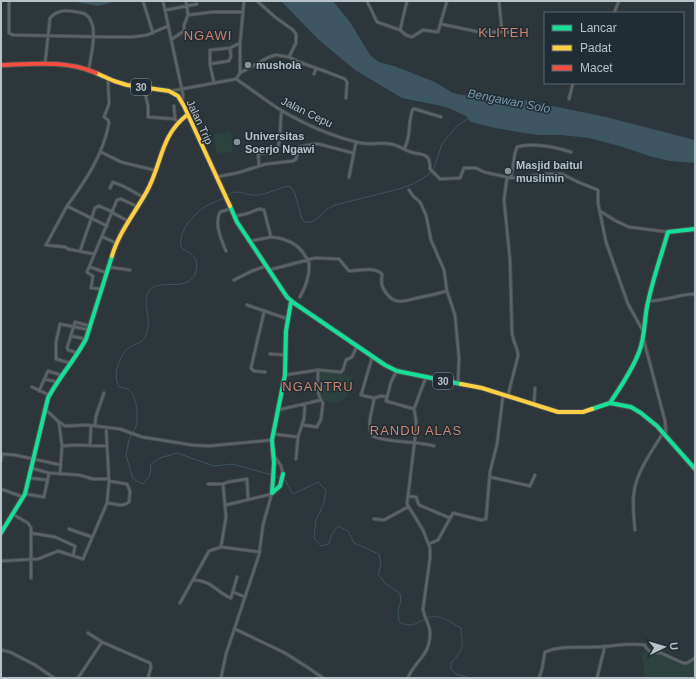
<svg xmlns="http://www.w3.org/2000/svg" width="696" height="679" viewBox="0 0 696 679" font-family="Arial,sans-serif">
<rect width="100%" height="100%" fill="#2d363a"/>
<path fill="#2d423f" d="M231,132L233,152L216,153L214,134Z
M319,372L340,373L352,377C351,382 351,389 349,393C344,403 330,405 322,400Z
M647,652L660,654L684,665L695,661V678H645L642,655L643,653Z"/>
<path fill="#3e5562" d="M71,1H117L98,6Z
M281,1H333L350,22L370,55L379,62L394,66L435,82L453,93L462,95L513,98L606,117L695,140V163L670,161L649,156L623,147L589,138L561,135H537L495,128L471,122L466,116L446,107L402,98L355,70L319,40Z"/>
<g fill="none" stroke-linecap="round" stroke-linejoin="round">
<path stroke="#3e5562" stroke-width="1" d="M226,196C240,187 243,196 257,195C268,194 278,188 289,186L294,191L302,219L305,222H312L318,218L327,209L335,205L399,189L413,184L428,175L434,168L442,144L456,127L469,118
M224,198C218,201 212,203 206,206C193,215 178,231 181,247C191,255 199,256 196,271C191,294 158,277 149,291C142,301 150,316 148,327C145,347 135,341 126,350C124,352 122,356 121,358C116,368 114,377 119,387L128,389L133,394L137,408V424L129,440L126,455L133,479L143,484L150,475L151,464L160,458L177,453L214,466L232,464L272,475
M275,476L285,480L293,494L318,482L326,490L324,503L316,520L314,538L321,546L329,544L332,534L338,526L348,531L354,543L379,554L381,564L378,574L384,582L400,594L401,601L398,610L399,622C413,629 416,622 428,618C439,613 452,623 461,628C463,649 464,648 451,663V670L458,675L471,678"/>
<defs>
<path id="street" d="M9,1V33L13,35L108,37H132L147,35L168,26
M143,1L153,33
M163,1L183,95L182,102
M257,1L275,17L293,30L296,34V43L289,57
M367,1L377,22L400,30L406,35L412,37L423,30L438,32L447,1
M499,1L502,32
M166,10L197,4
M614,13L619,1
M188,15L213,12H242
M441,24L479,32H517
M400,30L407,1
M172,39L184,31V25L188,15L186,1
M45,64L50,18C55,12 62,10 70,11C75,12 81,12 85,14C100,23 91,55 89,68
M210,64L229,61L231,56L230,48
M240,73V43L244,1
M314,74L316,68
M236,79L240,73L269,57L276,55L289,57L299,62L327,72L345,79L347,82L346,98
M214,83L210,65V50L230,48L240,43
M144,88L148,106V117L175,119L178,122
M171,91L236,79C251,89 265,100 279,109C304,124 333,137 361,143C371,145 381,142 391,144C398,145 404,150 411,152C424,156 430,152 430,169L440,179L460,178L464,168H476L484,172L511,178L547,174H562L578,182L598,190V203L606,242L628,304L643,331
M569,99L573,83
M174,106L175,119
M404,149C412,137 407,122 413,109H415L441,117
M101,152L121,162L154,170
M259,165L258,154C264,153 272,153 277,148C282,143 279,120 282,111
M216,177L237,173L266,164L293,161L296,159L299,147L314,144H319L353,153
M349,177L356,142
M507,178L504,200L510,260L512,333C513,342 518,348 518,356L508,395
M511,178L515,153L517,147C534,142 555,147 571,152
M110,188L113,182L125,187L143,197
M409,190L413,196L420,202L426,215L431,240L444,270L447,291L455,315L459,358L458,383
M67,206L46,245L65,247L68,249L94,254
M600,211L616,221L629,227L668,232
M113,213L128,221
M235,216L246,214L259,209L264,210L271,237C285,238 299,244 305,256C307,258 309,261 309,264C310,275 305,288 300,297
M107,226L67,206C86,180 103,155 109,123L108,120L104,117L109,104L108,79
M103,237L116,243
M251,241L271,237
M80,251L95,208L99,206L113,212
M226,251C221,239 214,224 220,212L230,209
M90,267L107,273
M108,267L130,270
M269,270L315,258L339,259L349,271C359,271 373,266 382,274C381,283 381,287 387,294C395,305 405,301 417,298C427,296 437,294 447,291
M234,280L252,271L266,266
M101,289L91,288L93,276L88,273L87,272L117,200L121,199L136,206
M649,301C665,301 679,294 695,294
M247,305L288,319
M264,312L251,368L254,371L265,372
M71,336L86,339
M644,341L665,421L666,435
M78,353L68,350L67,348L75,322L90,326
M270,354L285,355
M372,358L361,395L374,398L381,396L387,397
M70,363L56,359V342L60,324L90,330
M396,372L391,382L386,401L414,409
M285,375L318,370L341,372L343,370L346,360L352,357L357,346
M44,379L57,382
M32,387L49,395
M39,391L48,371L61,375
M374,398C373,411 366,423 372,436C392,444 414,440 434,446
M534,404L535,388
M45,409L59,422L65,426L87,425L120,429L142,437L192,445L209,446L272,440
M278,410L321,400
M59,423L62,446L60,474
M303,425L317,427L321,419L323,403C316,395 318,381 318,370
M95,426L96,416L104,393
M274,434L298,437
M62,446L75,445L107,446
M90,446L91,426
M1,454L15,455L61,465
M273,454L281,466L283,474
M296,459L298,437L304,419L305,404
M1,461L2,454
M31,468L49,473L79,475L93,479H108
M490,477L530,486L535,475
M29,478L48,480
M208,484H223
M1,489L23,497
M26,494L44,497L49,473
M408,496L416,497L419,505L450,518
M107,503L109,482
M226,505L272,494
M14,515L28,523L31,528V578
M374,519L384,520L408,507
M69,529L92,537
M635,530C634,517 632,504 634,492C637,471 652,451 663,433
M31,533L55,537L75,546L73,556
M429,544L438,540L453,513L481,520L486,519L490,472L497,444L503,396
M221,547L226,517L223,484L228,482L247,479L248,499
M1,561L38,559L58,551L83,559L107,503C114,503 122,508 129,502L130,491L127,484L109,481L106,427
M194,580C213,581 216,592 231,598L237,577
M233,592L245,597
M180,603L209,551L221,547L260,552
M235,629L285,653L307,667L323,678
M88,633L102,642
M1,650L10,652L35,665L54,678
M78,678L102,642L150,663L151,667L148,678
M221,678L226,654L259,555L263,525L272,493
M408,678C414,661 430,657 430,633C430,625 424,617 423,609L430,558V548L423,530L407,504L416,430V420L414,409L426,377
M539,678L542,669L545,652C561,645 578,648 595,647C612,647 628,642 645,645L646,648L651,652L661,653L683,663H687L695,658
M597,678L605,646"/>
<path id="fast" d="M230,206L237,222L287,297L294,303L385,365L397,371L461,384
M610,403C621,386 632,371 639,352C645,338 644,322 647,307C652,281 661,257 668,232L695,229
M592,409L610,403L631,407L641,413L657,426L695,469
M272,493L274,463L272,440L285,375L286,331L291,302
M272,493L280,486L283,474
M1,533L25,494L48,398C59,377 75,360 86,339L112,256"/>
<path id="slow" d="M96,73L114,81L127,85L169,91L178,96L184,106L230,206
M112,256C119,232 135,213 147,191C162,164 160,136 187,115
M461,384L482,388L558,412H583L592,409"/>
<path id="jam" d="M1,65C32,64 67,60 96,73"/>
</defs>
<use href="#street" stroke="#4b5154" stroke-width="4"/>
<use href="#fast" stroke="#4b5154" stroke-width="6"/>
<use href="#slow" stroke="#4b5154" stroke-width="6"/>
<use href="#jam" stroke="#4b5154" stroke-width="6"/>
<use href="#street" stroke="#5d6468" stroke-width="2"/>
<use href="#fast" stroke="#16e098" stroke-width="4"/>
<use href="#slow" stroke="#ffcf43" stroke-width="4"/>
<use href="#jam" stroke="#f24e42" stroke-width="4"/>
</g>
<g fill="#879297" stroke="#212d34" stroke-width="1.5">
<circle cx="248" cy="65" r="4"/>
<circle cx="237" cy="142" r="4"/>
<circle cx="508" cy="171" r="4"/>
</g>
<g text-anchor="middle" stroke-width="3" stroke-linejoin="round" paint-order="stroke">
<g fill="#212d34" stroke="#8b969c" stroke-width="1">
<rect x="131" y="79" width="20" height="16" rx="3"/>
<rect x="433" y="373" width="20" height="16" rx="3"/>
</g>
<g font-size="10" font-weight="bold" fill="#b8c3c9">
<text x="141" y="91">30</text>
<text x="443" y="385">30</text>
</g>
<g font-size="11" font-weight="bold" fill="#b8c3c9" stroke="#212d34" text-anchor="start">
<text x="256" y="69">mushola</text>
<text x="245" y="140">Universitas<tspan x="245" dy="13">Soerjo Ngawi</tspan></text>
<text x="516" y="169">Masjid baitul<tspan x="516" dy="13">muslimin</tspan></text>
</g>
<g font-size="11" fill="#b8c3c9" stroke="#212d34">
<text transform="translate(307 112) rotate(26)" y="4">Jalan Cepu</text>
<text transform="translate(200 122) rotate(65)" y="4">Jalan Trip</text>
</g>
<g font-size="12" font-style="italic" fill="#7c99aa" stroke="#212d34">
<text transform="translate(509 101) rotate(11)" y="4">Bengawan Solo</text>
</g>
<g font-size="13" letter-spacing="1" fill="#cd8570" stroke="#212d34">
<text x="504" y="37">KLITEH</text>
<text x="208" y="40">NGAWI</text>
<text x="318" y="391">NGANTRU</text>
<text x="416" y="435">RANDU ALAS</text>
</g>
</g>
<rect width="696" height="679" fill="none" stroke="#b8c3c9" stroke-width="4"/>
<rect x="544" y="12" width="140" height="72" fill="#212d34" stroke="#5d6970"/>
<rect x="552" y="25" width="20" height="6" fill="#16e098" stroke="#5d6970"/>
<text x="580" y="32" font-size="12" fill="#b8c3c9">Lancar</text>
<rect x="552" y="45" width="20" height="6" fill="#ffcf43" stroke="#5d6970"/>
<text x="580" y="52" font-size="12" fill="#b8c3c9">Padat</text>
<rect x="552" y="65" width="20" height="6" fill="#f24e42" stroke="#5d6970"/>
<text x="580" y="72" font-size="12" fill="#b8c3c9">Macet</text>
<g transform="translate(664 647) rotate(85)" stroke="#212d34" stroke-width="3" paint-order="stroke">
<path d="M0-3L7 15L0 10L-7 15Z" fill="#b8c3c9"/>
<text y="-6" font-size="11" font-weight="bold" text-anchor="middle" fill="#b8c3c9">U</text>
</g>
</svg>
